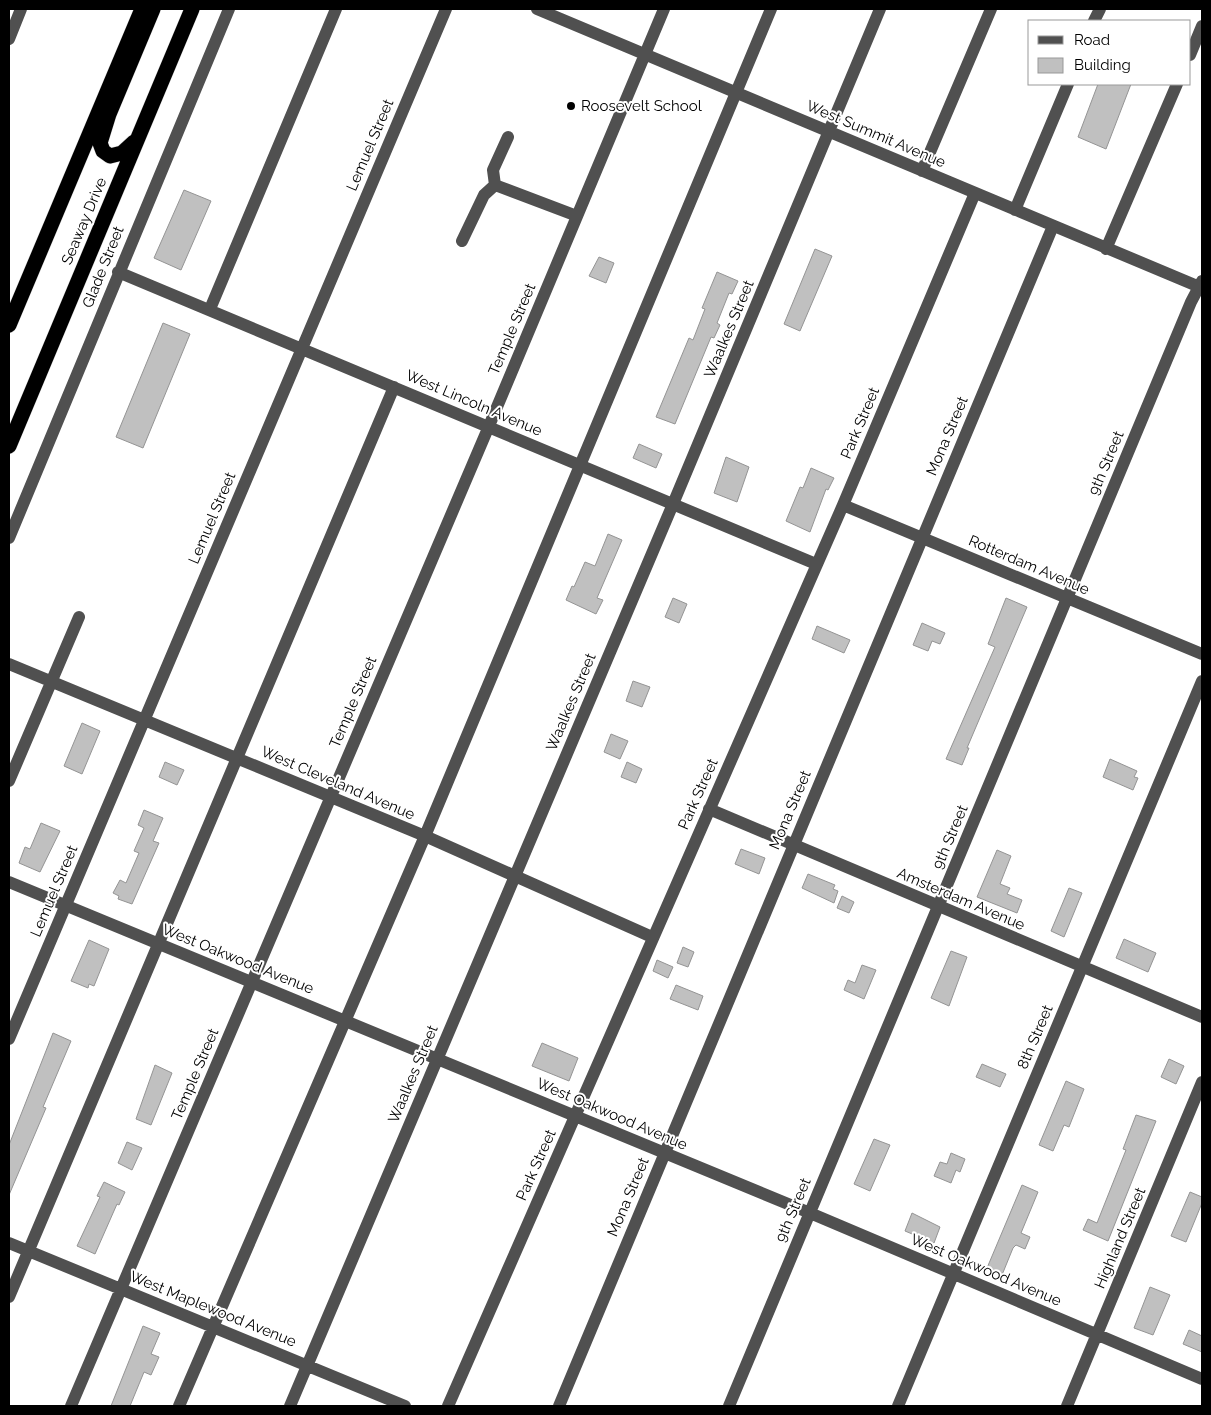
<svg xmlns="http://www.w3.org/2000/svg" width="1211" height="1415" viewBox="0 0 1211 1415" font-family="Raleway,sans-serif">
<rect width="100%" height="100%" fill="#fff"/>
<path fill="#c0c0c0" stroke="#949494" d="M1098,84H1131L1106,149L1078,137Z
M184,190L211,201L181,270L154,258Z
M815,249L832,256L800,331L784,324Z
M599,257L614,263L606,283L589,276Z
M717,272L738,281L732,294L729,293L717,323L720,325L714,338L711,337L675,424L656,417L689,338L693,340L705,309L702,308Z
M163,323L190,334L143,448L116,437Z
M639,444L662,454L656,468L633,458Z
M726,457L749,467L737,502L714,493Z
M811,468L834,478L828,490L826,489L810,532L786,521L800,487L803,488Z
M608,534L622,540L597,598L603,600L596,614L566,600L572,586L574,587L585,562L595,566Z
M673,598L687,604L679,623L665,617Z
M1006,598L1027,607L967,748H969L962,765L946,759L995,647L988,644Z
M922,623L945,633L940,644L932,641L928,651L913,645Z
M817,626L850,640L844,653L812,639Z
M633,681L650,687L642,707L626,701Z
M82,723L100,731L82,774L64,766Z
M611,734L628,741L620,759L604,752Z
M1110,759L1137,771L1134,777L1138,778L1133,790L1103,777Z
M165,762L184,770L177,785L159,777Z
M627,762L642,769L636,783L621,777Z
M144,810L163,818L153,841L159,843L132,904L118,899L119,896L113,893L120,880L126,883L139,853L134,851L144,828L138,825Z
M41,823L60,831L40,872L19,863L25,847L30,849Z
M741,849L765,858L759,874L735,864Z
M997,850L1011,856L1000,884L1010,888L1007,894L1022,900L1017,913L977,897Z
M808,874L835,885L833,889L838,891L834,903L802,888Z
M1069,888L1082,893L1064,937L1051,931Z
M842,896L854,902L849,913L837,908Z
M1124,939L1156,953L1148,972L1116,958Z
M89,940L109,949L94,986L89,984L88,988L71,981Z
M683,947L694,952L688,967L677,963Z
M951,951L967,957L949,1006L931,998Z
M657,960L673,967L668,978L653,971Z
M862,965L876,970L864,999L844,990L848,980L855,983Z
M676,985L703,996L698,1010L670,999Z
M53,1033L71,1041L43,1107L46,1108L9,1195V1145Z
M542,1043L578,1058L569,1081L532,1066Z
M1169,1059L1184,1066L1176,1084L1161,1077Z
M982,1064L1006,1074L1000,1087L976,1077Z
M155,1065L172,1073L151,1125L136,1119Z
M1066,1081L1084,1089L1069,1127L1064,1125L1053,1151L1039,1145Z
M1136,1115L1156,1121L1108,1241L1083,1230L1088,1219L1097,1223L1126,1150L1123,1149Z
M874,1139L890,1145L870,1191L854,1184Z
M127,1142L142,1148L132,1170L118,1163Z
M951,1153L965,1159L960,1172L956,1170L951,1183L934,1176L940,1162L947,1164Z
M104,1182L125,1192L119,1205L117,1204L95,1254L77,1246L100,1197L97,1196Z
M1022,1185L1038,1192L1021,1233L1030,1237L1025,1249L1016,1245L1013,1248L1002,1275L987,1268Z
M1190,1192L1202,1197V1203L1186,1242L1171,1236Z
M912,1213L940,1227L934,1243L905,1231Z
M1150,1287L1170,1295L1153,1335L1134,1328Z
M143,1326L160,1333L151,1354L159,1357L151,1375L144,1372L130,1406H111Z
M1189,1330L1202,1336V1352L1183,1344Z"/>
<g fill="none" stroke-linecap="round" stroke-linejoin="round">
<defs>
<path id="highway" d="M134,142L122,153L110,156L103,151L100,143L109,114L153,9
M9,325L142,9
M9,446L192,9"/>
</defs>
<use href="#highway" stroke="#dbdbdb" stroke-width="16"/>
<path stroke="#505050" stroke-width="12" d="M537,9L1202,288
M1094,21L1100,9
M9,39L21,9
M1190,55L1202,26
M922,171L991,9
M495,185L493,170L508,137
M1015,210L1068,84
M462,241L484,195L495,185L577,216
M1106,249L1177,84
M118,272L816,564
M210,309L336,9
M843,505L1202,654
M9,538L229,9
M9,664L425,836L652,937
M9,781L79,617
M709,809L1202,1017
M9,882L810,1213L1202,1379
M9,1039L446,9
M9,1243L405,1406
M9,1297L394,387
M71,1406L489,426L664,9
M179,1406L425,836L771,9
M290,1406L673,504L880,9
M448,1406L843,505L975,193
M559,1406L1053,226
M729,1406L1191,302L1202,281
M898,1406L1202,681
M1067,1406L1202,1082"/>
<use href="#highway" stroke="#000" stroke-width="15"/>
</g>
<circle fill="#000" stroke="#fff" stroke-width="2" cx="571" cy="106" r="5"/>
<g text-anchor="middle" stroke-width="4" stroke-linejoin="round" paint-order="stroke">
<g font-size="15" fill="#000" stroke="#fff" text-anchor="start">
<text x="581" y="111">Roosevelt School</text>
</g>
<g font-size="15" fill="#000" stroke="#fff">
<text transform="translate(876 134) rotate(23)" y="5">West Summit Avenue</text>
<text transform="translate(370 145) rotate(-67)" y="5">Lemuel Street</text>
<text transform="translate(84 221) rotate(-67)" y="5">Seaway Drive</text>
<text transform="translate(103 267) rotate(-68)" y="5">Glade Street</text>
<text transform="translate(512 329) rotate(-67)" y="5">Temple Street</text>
<text transform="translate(729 329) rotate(-67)" y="5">Waalkes Street</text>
<text transform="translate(474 403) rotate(23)" y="5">West Lincoln Avenue</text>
<text transform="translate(860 423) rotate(-67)" y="5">Park Street</text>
<text transform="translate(947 436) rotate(-67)" y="5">Mona Street</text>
<text transform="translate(1106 463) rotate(-67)" y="5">9th Street</text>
<text transform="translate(212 518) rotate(-67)" y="5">Lemuel Street</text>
<text transform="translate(1029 565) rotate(23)" y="5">Rotterdam Avenue</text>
<text transform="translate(353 702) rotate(-67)" y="5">Temple Street</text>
<text transform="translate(571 702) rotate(-67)" y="5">Waalkes Street</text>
<text transform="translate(338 783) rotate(23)" y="5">West Cleveland Avenue</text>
<text transform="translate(698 794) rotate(-66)" y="5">Park Street</text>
<text transform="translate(790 810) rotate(-67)" y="5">Mona Street</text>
<text transform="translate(950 837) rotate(-67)" y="5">9th Street</text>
<text transform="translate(54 891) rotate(-67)" y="5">Lemuel Street</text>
<text transform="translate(961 899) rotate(23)" y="5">Amsterdam Avenue</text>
<text transform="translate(238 959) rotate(22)" y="5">West Oakwood Avenue</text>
<text transform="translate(1035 1037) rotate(-67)" y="5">8th Street</text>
<text transform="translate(195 1074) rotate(-67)" y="5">Temple Street</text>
<text transform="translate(413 1074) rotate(-67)" y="5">Waalkes Street</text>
<text transform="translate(612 1114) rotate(23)" y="5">West Oakwood Avenue</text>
<text transform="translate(536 1165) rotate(-66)" y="5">Park Street</text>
<text transform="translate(628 1197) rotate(-67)" y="5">Mona Street</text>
<text transform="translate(793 1210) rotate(-67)" y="5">9th Street</text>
<text transform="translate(1120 1238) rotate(-67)" y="5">Highland Street</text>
<text transform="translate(986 1270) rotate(23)" y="5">West Oakwood Avenue</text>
<text transform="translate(213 1309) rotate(22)" y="5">West Maplewood Avenue</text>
</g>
</g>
<rect width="1211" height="1415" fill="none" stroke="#000000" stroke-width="20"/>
<rect x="1028" y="20" width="162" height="65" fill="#ffffff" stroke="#999999"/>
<rect x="1038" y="36" width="25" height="8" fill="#505050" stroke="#999999"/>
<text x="1074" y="45" font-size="15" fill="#000000">Road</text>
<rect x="1038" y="58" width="25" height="15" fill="#c0c0c0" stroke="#999999"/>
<text x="1074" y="70" font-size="15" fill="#000000">Building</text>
</svg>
